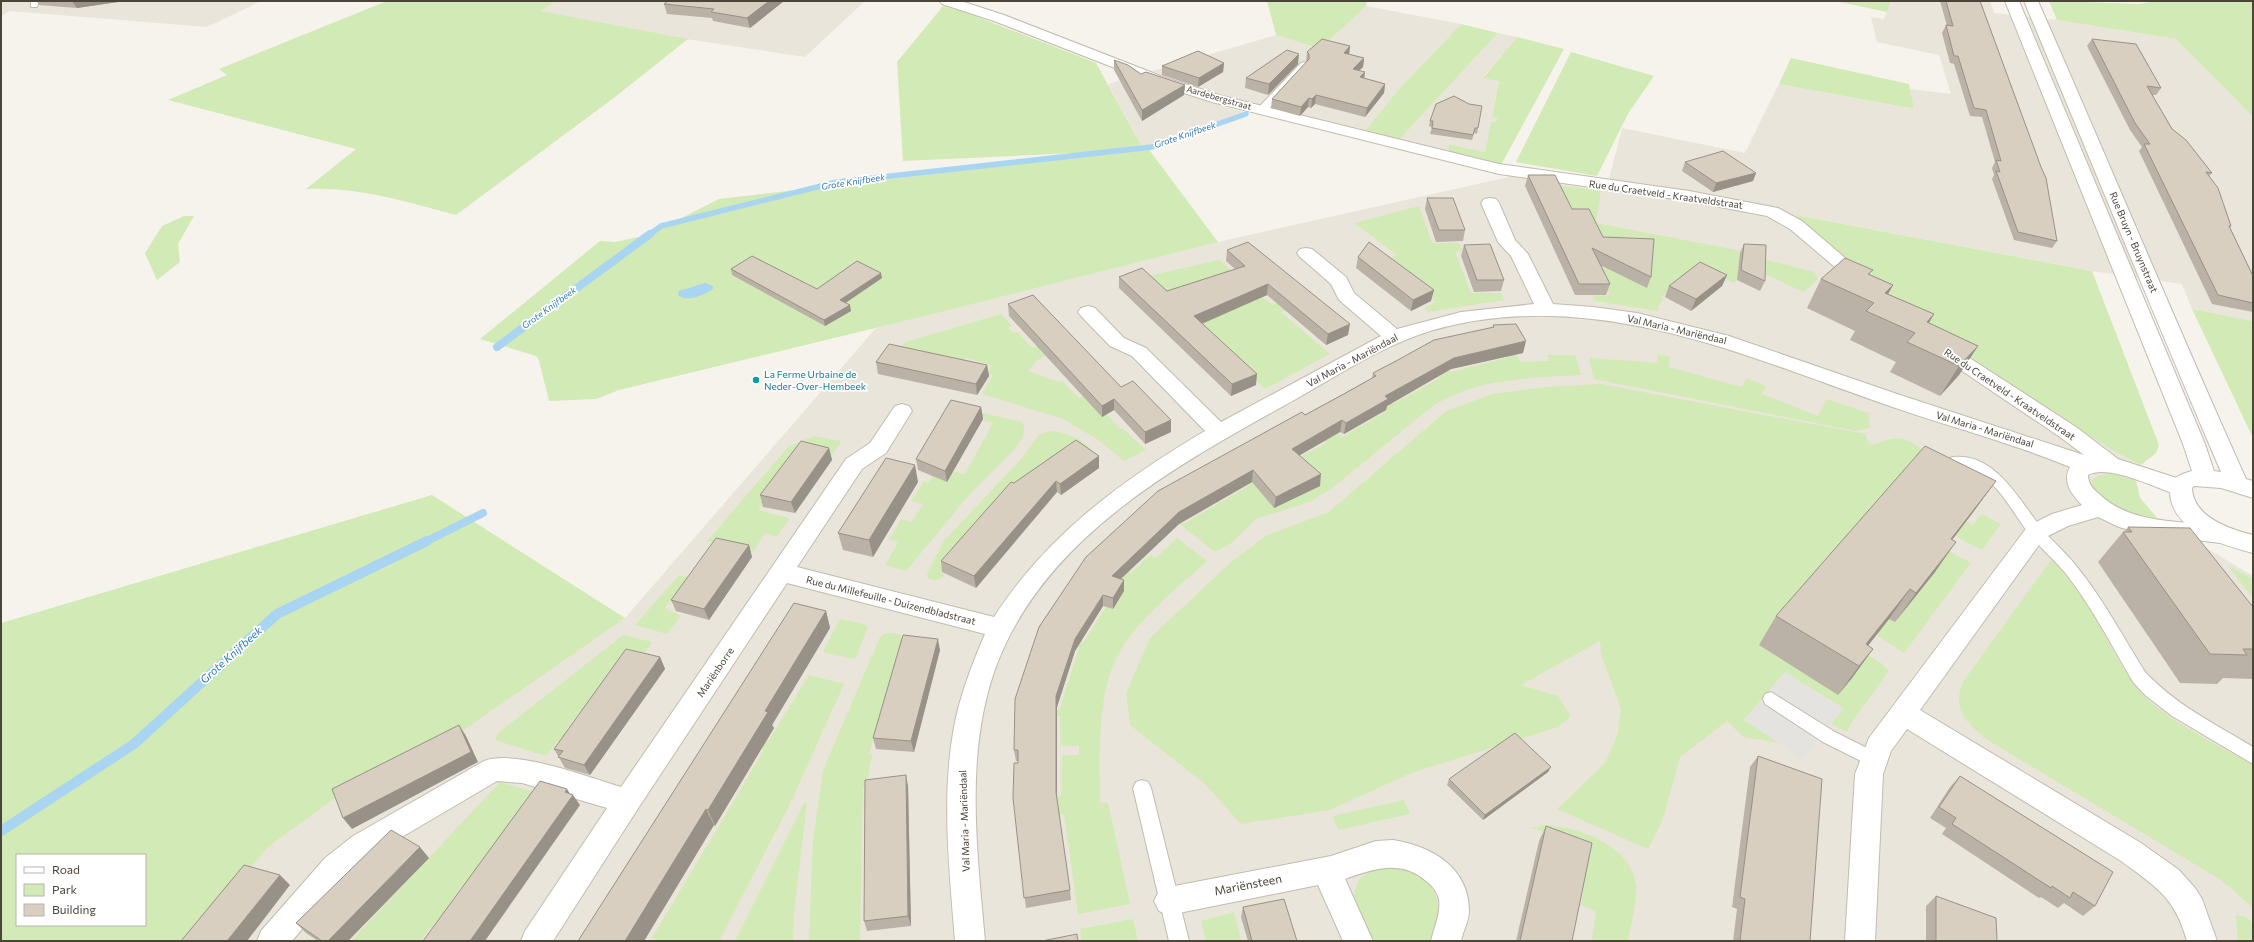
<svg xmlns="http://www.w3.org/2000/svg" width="2254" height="942" viewBox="0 0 2254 942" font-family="Commissioner,sans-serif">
<rect width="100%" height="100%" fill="#f6f3ec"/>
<path fill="#eae5da" d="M1,1H261L207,27L10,11L1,16Z
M556,1H865L805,57L686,39L540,11Z
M1891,1H1990L1994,13L2057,20L2176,39L2253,117V321L2192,309L2182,284L2092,271L1797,215L1878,286L2117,453L2141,465L2136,481L2140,498L2158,519L2253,576V923L2245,916L2235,915L2238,941H192L268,847L362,779L625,618L876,328L1218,242L1513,176L1606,191L1622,128L1745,153L1779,84L1913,109L1910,89L1951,94L1939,55L1877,42L1871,17L1884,19Z
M1366,6L1461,24L1399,89L1364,132L1206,91L1152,71L1276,35L1320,49Z
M1498,33L1517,37L1483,77L1499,80L1492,116L1497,117L1496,123L1491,122L1485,152L1450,144L1448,152L1399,140Z
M1133,76L1183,94L1243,112L1143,149L1108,84Z"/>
<path fill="#d2eab5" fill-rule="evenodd" d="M387,1H556L541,11L688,39L615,97L456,215C408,202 357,186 306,189L356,149L168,100L227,75L219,69Z
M1267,1H1367L1366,6L1320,49L1276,35Z
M1835,1H1891L1887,12Z
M2049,1L2139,4L2157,1H2253V117L2176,39L2057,20Z
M943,6L965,12L1096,63L1143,149L1147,147L1218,242L929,315L619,390L596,399L549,401L539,361L536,356L480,339L600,241L615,242L648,235L719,199L1139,150L903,161L897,62Z
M1461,24L1498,33L1399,140L1364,132L1399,89Z
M1517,37L1564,49L1501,165L1448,152L1449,144L1485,152L1491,122H1496L1497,118L1492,117L1499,81L1483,78Z
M1571,52L1654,76L1629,112L1597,176L1516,162Z
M1791,58L1909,84L1914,109L1779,84Z
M1559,186L1601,190L1596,223L1762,255L1759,258L1814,272L1818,279L1804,292L1749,267L1734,283L1714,273L1676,284L1661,297L1664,299L1658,306V311L1595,301L1593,296L1610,295Z
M1419,206L1432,243H1459L1462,251L1455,252L1471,293H1501L1504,300L1428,312L1425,308L1436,302L1393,270L1387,260L1397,255L1354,223Z
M1796,215L2092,271L2159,445L2156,453L2141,465L2117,453L1964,357L1937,337Z
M184,216H194L178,244L180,262L157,280L145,253L162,226Z
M1219,260L1272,305L1286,299L1294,306L1281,312L1330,354L1265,389L1144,277Z
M2192,309L2253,321V438Z
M1001,314L1012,326L1008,328L1014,333L1017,332L1033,348L1049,342L1058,351L1037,360L1028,371L1059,382L1062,381L1079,398L1096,392L1106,413L1120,429L1122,428L1146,450L1124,461L1097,439L1063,419L982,394L993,375L988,373L991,365L966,358L960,361L896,350L906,342Z
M1513,348L1520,362L1549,361L1547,355H1575L1581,375L1528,378L1487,384L1463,391L1435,404L1331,489L1309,502L1256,519L1230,544L1215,552L1168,515L1171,513L1183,524L1250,485L1240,475L1296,459L1326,443L1317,434L1331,429L1342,437L1384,413L1376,406L1387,399L1393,404L1440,378L1427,367L1442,361L1450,372L1507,358L1500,349Z
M1657,354L1670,357L1669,367L1742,387L1746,378L1766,386L1762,394L1818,416L1827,399L1868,413L1870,428L1856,431L1594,379L1589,358L1658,363Z
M1601,384L1865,434L1869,444C1877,445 1882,441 1891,439C1909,436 1920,448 1932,459L1938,545L1971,563L1904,653L1876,635L1889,619L1896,622L1905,610L1828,566L1856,648L1881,663L1889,671L1851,723L1847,732L1831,724L1843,708L1785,672L1744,720L1779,743L1743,737L1727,721L1680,757L1663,819L1648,849L1557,809L1605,763L1617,736L1621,709L1602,657L1600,641L1521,685L1558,696L1571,716L1558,727L1411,773L1330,810L1241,824L1206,785L1130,725L1126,693L1150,638L1230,563L1267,535L1329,512L1445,412L1492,394L1545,387Z
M982,413L1022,422L1024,426L1023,437L1012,452L970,494L906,571L885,565L898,542L889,540L901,519L911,522L924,504L911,501L924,481L929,482L937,468L965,474L993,423L984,421L985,418L980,417Z
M1049,431C1062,431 1088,440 1093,453L965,544L940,572L945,575C940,580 934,582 928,578L927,574L944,541L1021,459L1039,435Z
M814,436L841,441L831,456L795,448L787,459L795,461L758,510L790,518L777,537L765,533L753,552L707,541L789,446Z
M2113,474L2136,481L2140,498L2158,519L2118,509L2093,490L2092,480L2099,475Z
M432,495L625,618L465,729L362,779L268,847L192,941H1V623ZM17,855H145V925H17Z
M1981,514L2001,524L1982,550L1955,536L1966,521L1973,525Z
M1177,538L1207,561C1176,589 1140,617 1119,653C1096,694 1100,757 1100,803H1108L1130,904L1078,914L1064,814H1042V798L1061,796L1062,755H1079V746H1061L1060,716H1041L1044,709L1059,711L1079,648L1064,644L1067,638L1083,643L1106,607L1113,609L1124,592L1109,575L1118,567L1131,573L1150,555L1156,558Z
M2051,560C2087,589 2107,648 2135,686C2158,717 2219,745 2253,765V908L2221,880L1989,741C1968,724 1952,712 1962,683Z
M2227,565L2253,579V598Z
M679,575L695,578L674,597L665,608L681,616L667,634L635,625Z
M840,619L864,624L868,627L855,659L823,652Z
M888,633L900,634L902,640L869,754H872L866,788H863L860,941H809L813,841L823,770L880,637L883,634Z
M623,635L652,642L642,658L622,654L611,670L590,712L581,710L566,729L575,732L566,742L558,741L546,756L495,740L498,733Z
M809,675L844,684L790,804L719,941H663L652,938L764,750L762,749L767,739L769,740Z
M500,782L532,791L521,806L531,810L473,890L460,888L449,904L456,907L441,930L431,927L420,941H351Z
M1404,800L1410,814L1338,830L1333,816Z
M804,803H807L794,913L793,941H735Z
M1545,825C1579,827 1633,846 1636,886C1637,904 1631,924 1628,941H1592L1596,911L1581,905L1589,849L1532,828Z
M1380,866C1389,867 1400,866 1408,868C1441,878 1442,914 1435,941H1368C1360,923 1346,896 1361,878C1366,873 1375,869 1380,866Z
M1234,912L1241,941H1206L1201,921Z
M2235,915L2245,916L2253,923V941H2238Z
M1133,919L1138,941H1082L1080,929Z"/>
<path fill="#e5e3e0" d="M1785,672L1843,709L1803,759L1744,720Z"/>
<path fill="#a9d4f2" d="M705,283L713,286V289C703,295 688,303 678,295L679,291Z"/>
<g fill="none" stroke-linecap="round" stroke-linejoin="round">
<path stroke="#a9d4f2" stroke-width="5.5" d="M649,235L661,226L837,182L1152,147L1246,114"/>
<path stroke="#a9d4f2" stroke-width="8" d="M497,347L650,234
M425,542L483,513"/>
<path stroke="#a9d4f2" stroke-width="10" d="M1,831L134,744L277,614L427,541"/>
<defs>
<path id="service" d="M31,1H39L37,7H31Z
M1304,62L1307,63V67L1266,112H1258V108L1301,63Z
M1953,457C1995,452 2019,500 2040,526C2051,541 2066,552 2077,567C2103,599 2123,637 2145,672C2176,705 2215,724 2253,747V764L2172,716L2145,695L2133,682C2112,646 2093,609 2067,575C2056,561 2041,549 2030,535C2011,511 1996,475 1963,467C1953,465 1949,472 1941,475L1936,473L1934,470L1940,462Z
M1771,692L1835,732L1879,754L1882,759L1879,764L1873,767L1823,742L1765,704L1763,699L1765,694Z
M1142,780L1148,782L1151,788L1189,941H1169L1133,788L1136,782Z"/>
<path id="minor" d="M940,1H961L1004,15L1166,78L1222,96L1499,164L1689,191L1778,208L1802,221L1872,281L1870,285L1863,287L1856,285L1790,229L1767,216L1689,201L1499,174L1212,102L1156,84L994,21L942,4Z
M1490,198L1496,199L1499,203L1515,240L1528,254L1553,304L1593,307L1637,313L1729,336L1897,394L2084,455L2060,437L1934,352L1931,348L1934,344L1941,342L1948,344L2076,427L2118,459L2189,482L2192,488L2189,494L2181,496C2160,490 2108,463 2088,475C2088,483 2092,488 2098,493C2129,524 2179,521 2220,525L2228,528L2232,534L2228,540L2220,543L2140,533L2119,527L2098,517L2068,526L2044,538L1920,710L2141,843L2179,870L2195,888L2202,899L2217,941H2187C2175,897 2156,887 2121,861L1907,729L1891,751L1883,774L1875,941H1845L1855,774L1869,738L2028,526L2052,514L2082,505C2071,494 2062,481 2070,467C2010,442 1946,426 1884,404C1774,366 1668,319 1550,316C1510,315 1468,320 1430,331C1382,346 1340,374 1296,399C1181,463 1047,534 997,664C964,751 977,850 985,941H955C949,864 939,781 959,705C966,680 975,657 985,634L787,583L637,810L553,941H521L525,931L607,808L522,783L497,781L373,854L345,878L292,941H257L261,931L325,858L353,836L484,761C515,749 588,777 621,787L846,459L870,443L895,406L902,404L909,406L912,411L886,453L862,469L797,567L994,617C1047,535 1122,480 1205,431L1132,356L1110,346L1081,316L1078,312L1081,308L1088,306L1095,308L1124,338L1146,348L1221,422L1381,336L1339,300L1331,284L1300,257L1297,253L1300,249L1306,248L1312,249L1346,277L1354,293L1397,329L1461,312L1534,304L1511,256L1498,242L1481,203L1484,199Z
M1393,840C1431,846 1469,867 1469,911C1469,921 1463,931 1461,941H1431C1434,927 1441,914 1439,899C1437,892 1432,885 1426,881C1401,859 1373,869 1345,879L1373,941H1343L1318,885L1169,915L1159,911L1154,901L1159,891L1169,887L1331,856L1376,841Z"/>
<path id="tertiary" d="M2005,1H2019L2205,444L2214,471L2221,472C2154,316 2090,158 2024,1H2038C2108,160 2175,321 2246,479L2253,481V498L2221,488L2194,486L2192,488C2193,517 2229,529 2253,535V553C2223,545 2170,531 2170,491C2169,478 2181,474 2192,471L2183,444Z"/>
</defs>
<use href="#service" stroke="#c2bbae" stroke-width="2"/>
<use href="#minor" stroke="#c2bbae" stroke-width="2"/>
<use href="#tertiary" stroke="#c2bbae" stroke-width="2"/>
<use href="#service" fill="#fff" fill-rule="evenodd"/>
<use href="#minor" fill="#fff" fill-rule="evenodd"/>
<use href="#tertiary" fill="#fff" fill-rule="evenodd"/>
</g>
<path fill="#bab2a6" d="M37,1H125L77,8L39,5Z
M668,1H784L750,28L713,21L712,18L667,14L664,4Z
M1940,1H1980L2057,241L2052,248L2014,240L1992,179L1994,175L1992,168L1995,162L1982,117L1970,116L1954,64L1950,63L1942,33L1946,25L1947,26Z
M2092,39L2161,88L2156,95H2152L2172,129L2212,173L2209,176L2231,226L2230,228L2253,276V312L2212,304L2139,151L2142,147L2130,130L2087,46Z
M1350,46L1349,54L1364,58L1363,67L1359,71L1364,78L1385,84L1384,93L1365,117L1315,104L1311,108L1308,107L1300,116L1271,108L1272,99L1307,62L1306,61L1307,52Z
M1114,60L1141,74L1185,85L1184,95L1142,121L1114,70Z
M1224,63L1223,72L1198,87L1162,75V66Z
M1298,64L1268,95L1245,88L1246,78Z
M1430,121L1478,128L1477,134L1474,133L1472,140L1430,134L1432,127L1429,126Z
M1685,162L1756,173L1753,181L1713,192L1682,171Z
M1528,175L1651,277L1647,288L1600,265L1610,284L1606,295H1575L1525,186Z
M1427,198L1465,230L1463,241L1436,242L1425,209Z
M1744,244L1765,281L1760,291L1737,280L1740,253Z
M1464,245L1504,280L1501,291L1474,292L1461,256Z
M1227,250L1348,335L1326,345L1267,295L1202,324L1256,385L1231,396L1119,288V277L1167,291L1235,269L1226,261Z
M1358,257L1431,301L1411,311L1356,268Z
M731,269L817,289L882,278L845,303L851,311L825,326L732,275Z
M1727,275L1722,286L1691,311L1665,297L1669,286Z
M1870,275L1893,285L1888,294L1934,314L1929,323L1978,346L1959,375L1940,396L1890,372L1896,362L1850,340L1855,331L1807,308L1821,279Z
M1008,304L1121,387L1171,420V432L1145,444L1114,410L1102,417L1009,316Z
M1493,325L1523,353L1451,369L1387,406L1386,410L1344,434L1340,432L1299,455L1320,486L1274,508L1252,482L1179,524L1121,579L1124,591L1113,609L1103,606L1075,651L1057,707V798L1070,890L1071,900L1026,908L1013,798L1018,761H1016L1014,750L1039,627L1305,415L1372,378L1373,373L1493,327Z
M876,362L987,365L989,376L977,395L878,374Z
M981,407L983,419L947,482L918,470L916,459Z
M829,448L832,460L795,513L763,507L760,495Z
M1099,456V468L1061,495L1057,492L976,588L942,572L941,561L1014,483Z
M1996,481L1974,511L1952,540L1935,572L1895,622L1889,619L1868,646L1873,649L1852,678L1838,695L1759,645L1776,616Z
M918,482L873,557L843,550L838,533Z
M2128,527L2253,607V679L2223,678L2217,684L2180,683L2098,562L2123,532H2124Z
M749,545L752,557L709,620L676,611L671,600Z
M826,611L830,628L772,725L774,728L715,826L714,825L644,941H578Z
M940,650L914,752L876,749L873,738Z
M660,657L665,669L590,775L565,768L554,749Z
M1758,756L1810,941H1733L1737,909L1732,907L1750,767Z
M1548,772L1483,820L1447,785L1449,779Z
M1960,776L2095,906L2083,916L2064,903L2058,908L2041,897L2039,898L1942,834L1946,828L1930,818L1950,787Z
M908,786L911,926L867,931L864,921Z
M1546,826L1572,941H1516L1539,841Z
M429,858L348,941H318L306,933L296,923Z
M1936,896L1997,941H1926V906Z
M1243,907L1297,941H1248L1241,917Z"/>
<path fill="#979187" d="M72,1H125L77,8Z
M769,1H784L750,28L747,18Z
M1350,46L1349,55L1344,53Z
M1299,54L1298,64L1268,95L1269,84Z
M1364,58L1363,67L1351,78L1353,69Z
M1224,63L1223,72L1198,87L1199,78Z
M1365,72L1364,81L1360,77Z
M1385,84L1384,93L1365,117L1367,108Z
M1185,85L1184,95L1142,121V110Z
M1316,95L1315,104L1311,108L1312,99Z
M1309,98L1308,107L1300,116L1301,107Z
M1756,173L1753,181L1713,192L1716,183Z
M881,273L882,278L841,306L840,300Z
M1727,275L1722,286L1691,311L1696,299Z
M1268,284L1267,295L1194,327V316Z
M1893,285L1877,314L1885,293Z
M1434,290L1431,301L1411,311L1413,300Z
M850,305L851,311L825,326L824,320Z
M1934,314L1917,344L1927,322Z
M1350,324L1348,335L1326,345L1328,334Z
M1526,341L1523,353L1451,369L1387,406L1386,410L1344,434L1346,423L1385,396L1454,358Z
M1978,346L1959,375L1940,396L1959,366Z
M987,365L989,376L977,395L976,384Z
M1257,374L1256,385L1231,396L1232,384Z
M1114,399V410L1102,417V406Z
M981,407L983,419L947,482L945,471Z
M1171,420V432L1145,444V432Z
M1342,420L1340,432L1290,461L1292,449Z
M829,448L832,460L795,513L791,502Z
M1099,456V468L1061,495L1060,484Z
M915,465L918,482L873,557L869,540Z
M1253,470L1252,482L1179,524L1112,587V576L1179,512Z
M1321,474L1320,486L1274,508L1276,497Z
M1056,481L1057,492L976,588L974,576Z
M1996,481L1974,511L1930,569L1951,539Z
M1956,542L1935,572L1895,622L1916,593Z
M749,545L752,557L709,620L704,609Z
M1124,580V591L1113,609V598Z
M1910,589L1889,619L1854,663L1866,644Z
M1103,595V606L1075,651L1057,707V803L1056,792V696L1075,639Z
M826,611L830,628L772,725L774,728L715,826L708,810L765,711Z
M938,639L940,650L914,752L911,741Z
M1873,649L1852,678L1838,695L1859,666Z
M660,657L665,669L590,775L584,765Z
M459,725L466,736L478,762L352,829L343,818Z
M1551,767L1548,772L1483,820L1485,815Z
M906,775L908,786L911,926L908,916Z
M567,789L572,797L573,795L580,805L485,941H470Z
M706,809L714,825L644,941H625Z
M420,847L429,858L348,941H328Z
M280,875L290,885L247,941H227Z"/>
<path fill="#d8cfc1" stroke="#979187" d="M668,1H769L747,18L711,12L714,9L664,4Z
M1946,1H1980L2041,167L2046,178L2057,241L2018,232L1996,171L2000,172L1996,160L2001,161L1986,110L1974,108L1958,56H1954L1946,25L1953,26Z
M1322,39L1350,46L1344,53L1364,58L1353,69L1365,72L1360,77L1385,84L1367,108L1316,95L1312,99L1309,98L1301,107L1272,99L1309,59V54L1307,52Z
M2092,39L2136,44L2161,88L2147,86L2172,129L2186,140L2212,173L2206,172L2218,188L2231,226H2229L2253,276V303L2218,295L2144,144H2150L2135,123Z
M1287,50L1299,54L1269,84L1246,78Z
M1198,51L1224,63L1199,78L1162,66Z
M1114,60L1128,65L1141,74L1146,72L1185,85L1142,110Z
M1454,96L1469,104L1482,106L1478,128H1475L1473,135L1432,128L1433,121H1430L1436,104Z
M1723,151L1756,173L1716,183L1685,162Z
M1528,175H1555L1572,209H1589L1603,237L1654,239L1651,277L1592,248L1610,284H1579Z
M1427,198H1453L1465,230H1439Z
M1248,242L1350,324L1328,334L1268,284L1194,316L1257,374L1232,384L1119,277L1142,268L1167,291L1245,266L1227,250Z
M1369,242L1434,290L1413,300L1358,257Z
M1490,244L1504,280H1477L1464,245Z
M1744,244L1766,245L1765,281L1741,270Z
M752,256L817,289L857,261L881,273L840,300L850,305L824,320L731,269Z
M1845,258L1873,270L1868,274L1893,285L1885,293L1934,314L1927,322L1978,346L1959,366L1907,342L1915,333L1866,311L1874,303L1821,279Z
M1700,262L1727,275L1696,299L1669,286Z
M1033,295L1121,387L1133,381L1171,420L1145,432L1114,399L1102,406L1008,304Z
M1516,324L1526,341L1454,358L1385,396L1388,399L1346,423L1342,420L1292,449L1321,474L1276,497L1253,470L1179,512L1112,576L1124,580L1113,598L1103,595L1075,639L1056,696V792L1070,890L1024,898L1013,798L1014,763H1018V750H1014L1015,699L1039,627L1086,557L1158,491L1302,412L1305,415L1342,395L1376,376L1373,373L1396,361L1434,340L1494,327L1493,325Z
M889,344L987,365L976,384L876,362Z
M951,400L981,407L945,471L916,459Z
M1076,440L1099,456L1060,484L1056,481L974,576L941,561L1011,482L1014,483Z
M801,441L829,448L791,502L760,495Z
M1925,446L1996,481L1951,539L1956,542L1916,593L1910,589L1866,644L1873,649L1859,666L1776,616Z
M886,458L915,465L869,540L838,533Z
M2128,527L2190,528L2253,607V649H2243L2247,655L2210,654L2123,532H2132Z
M716,538L749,545L704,609L671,600Z
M794,603L826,611L765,711L768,712L708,810L706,809L625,941H578Z
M903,635L938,639L911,741L873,738Z
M626,649L660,657L584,765L558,757L563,751L554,749Z
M459,725L471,752L343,818L332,789Z
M1515,733L1551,767L1485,815L1449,779Z
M1758,756L1822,779L1810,941H1740L1745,899L1740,897Z
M906,775L908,916L864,921L865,780Z
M1960,776L2113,872L2095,906L2073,892L2070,898L2052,886L2051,888L1952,824L1956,818L1939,807Z
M540,781L567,789L565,792L573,795L470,941H423Z
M1546,826L1592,843L1572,941H1520Z
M391,830L420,847L328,941H322L296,923Z
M244,865L280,875L227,941H181Z
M1936,896L1996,918L1997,941H1936Z
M1284,899L1297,941H1252L1243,907Z
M1077,934L1078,941H1042Z"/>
<circle fill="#0f9aa8" stroke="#fff" stroke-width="1.5" cx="756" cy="380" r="4"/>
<g text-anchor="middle" stroke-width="3.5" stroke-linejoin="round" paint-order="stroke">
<g font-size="9" fill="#4b4439" stroke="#fff">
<text transform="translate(1219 98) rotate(16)" y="3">Aardebergstraat</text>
</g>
<g font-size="9" font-style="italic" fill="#2e7ab2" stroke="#fff">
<text transform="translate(1185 135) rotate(-19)" y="3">Grote Knijfbeek</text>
<text transform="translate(853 182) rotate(-9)" y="3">Grote Knijfbeek</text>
<text transform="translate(549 308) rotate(-36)" y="3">Grote Knijfbeek</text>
</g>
<g font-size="10" fill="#4b4439" stroke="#fff">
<text transform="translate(1666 194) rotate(8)" y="4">Rue du Craetveld - Kraatveldstraat</text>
<text transform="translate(2134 242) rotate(67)" y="4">Rue Bruyn - Bruynstraat</text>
<text transform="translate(1677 329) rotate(13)" y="4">Val Maria - Mariëndaal</text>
<text transform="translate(1352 360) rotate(-28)" y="4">Val Maria - Mariëndaal</text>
<text transform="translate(2010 394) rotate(34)" y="4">Rue du Craetveld - Kraatveldstraat</text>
<text transform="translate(1985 429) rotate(17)" y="4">Val Maria - Mariëndaal</text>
<text transform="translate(891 600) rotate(14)" y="4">Rue du Millefeuille - Duizendbladstraat</text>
<text transform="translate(715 672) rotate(-56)" y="4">Mariënborre</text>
<text transform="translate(964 821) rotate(-92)" y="4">Val Maria - Mariëndaal</text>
</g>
<g font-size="10" fill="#0d838f" stroke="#fff" text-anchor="start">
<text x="764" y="378">La Ferme Urbaine de<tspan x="764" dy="12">Neder-Over-Hembeek</tspan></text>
</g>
<g font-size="11" font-style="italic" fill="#2e7ab2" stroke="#fff">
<text transform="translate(231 655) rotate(-42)" y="4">Grote Knijfbeek</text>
</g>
<g font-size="12" fill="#4b4439" stroke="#fff">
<text transform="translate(1248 885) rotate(-11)" y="4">Mariënsteen</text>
</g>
</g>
<rect width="2254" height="942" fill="none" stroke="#4b4439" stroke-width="4"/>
<rect x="16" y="854" width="130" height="72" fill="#ffffff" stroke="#b7b4b0"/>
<rect x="24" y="867" width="20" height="6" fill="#ffffff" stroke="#b7b4b0"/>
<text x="52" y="874" font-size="12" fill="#4b4439">Road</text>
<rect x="24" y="884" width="20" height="12" fill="#d2eab5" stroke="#b7b4b0"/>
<text x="52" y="894" font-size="12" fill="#4b4439">Park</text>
<rect x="24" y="904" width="20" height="12" fill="#d8cfc1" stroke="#b7b4b0"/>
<text x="52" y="914" font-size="12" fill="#4b4439">Building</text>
</svg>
